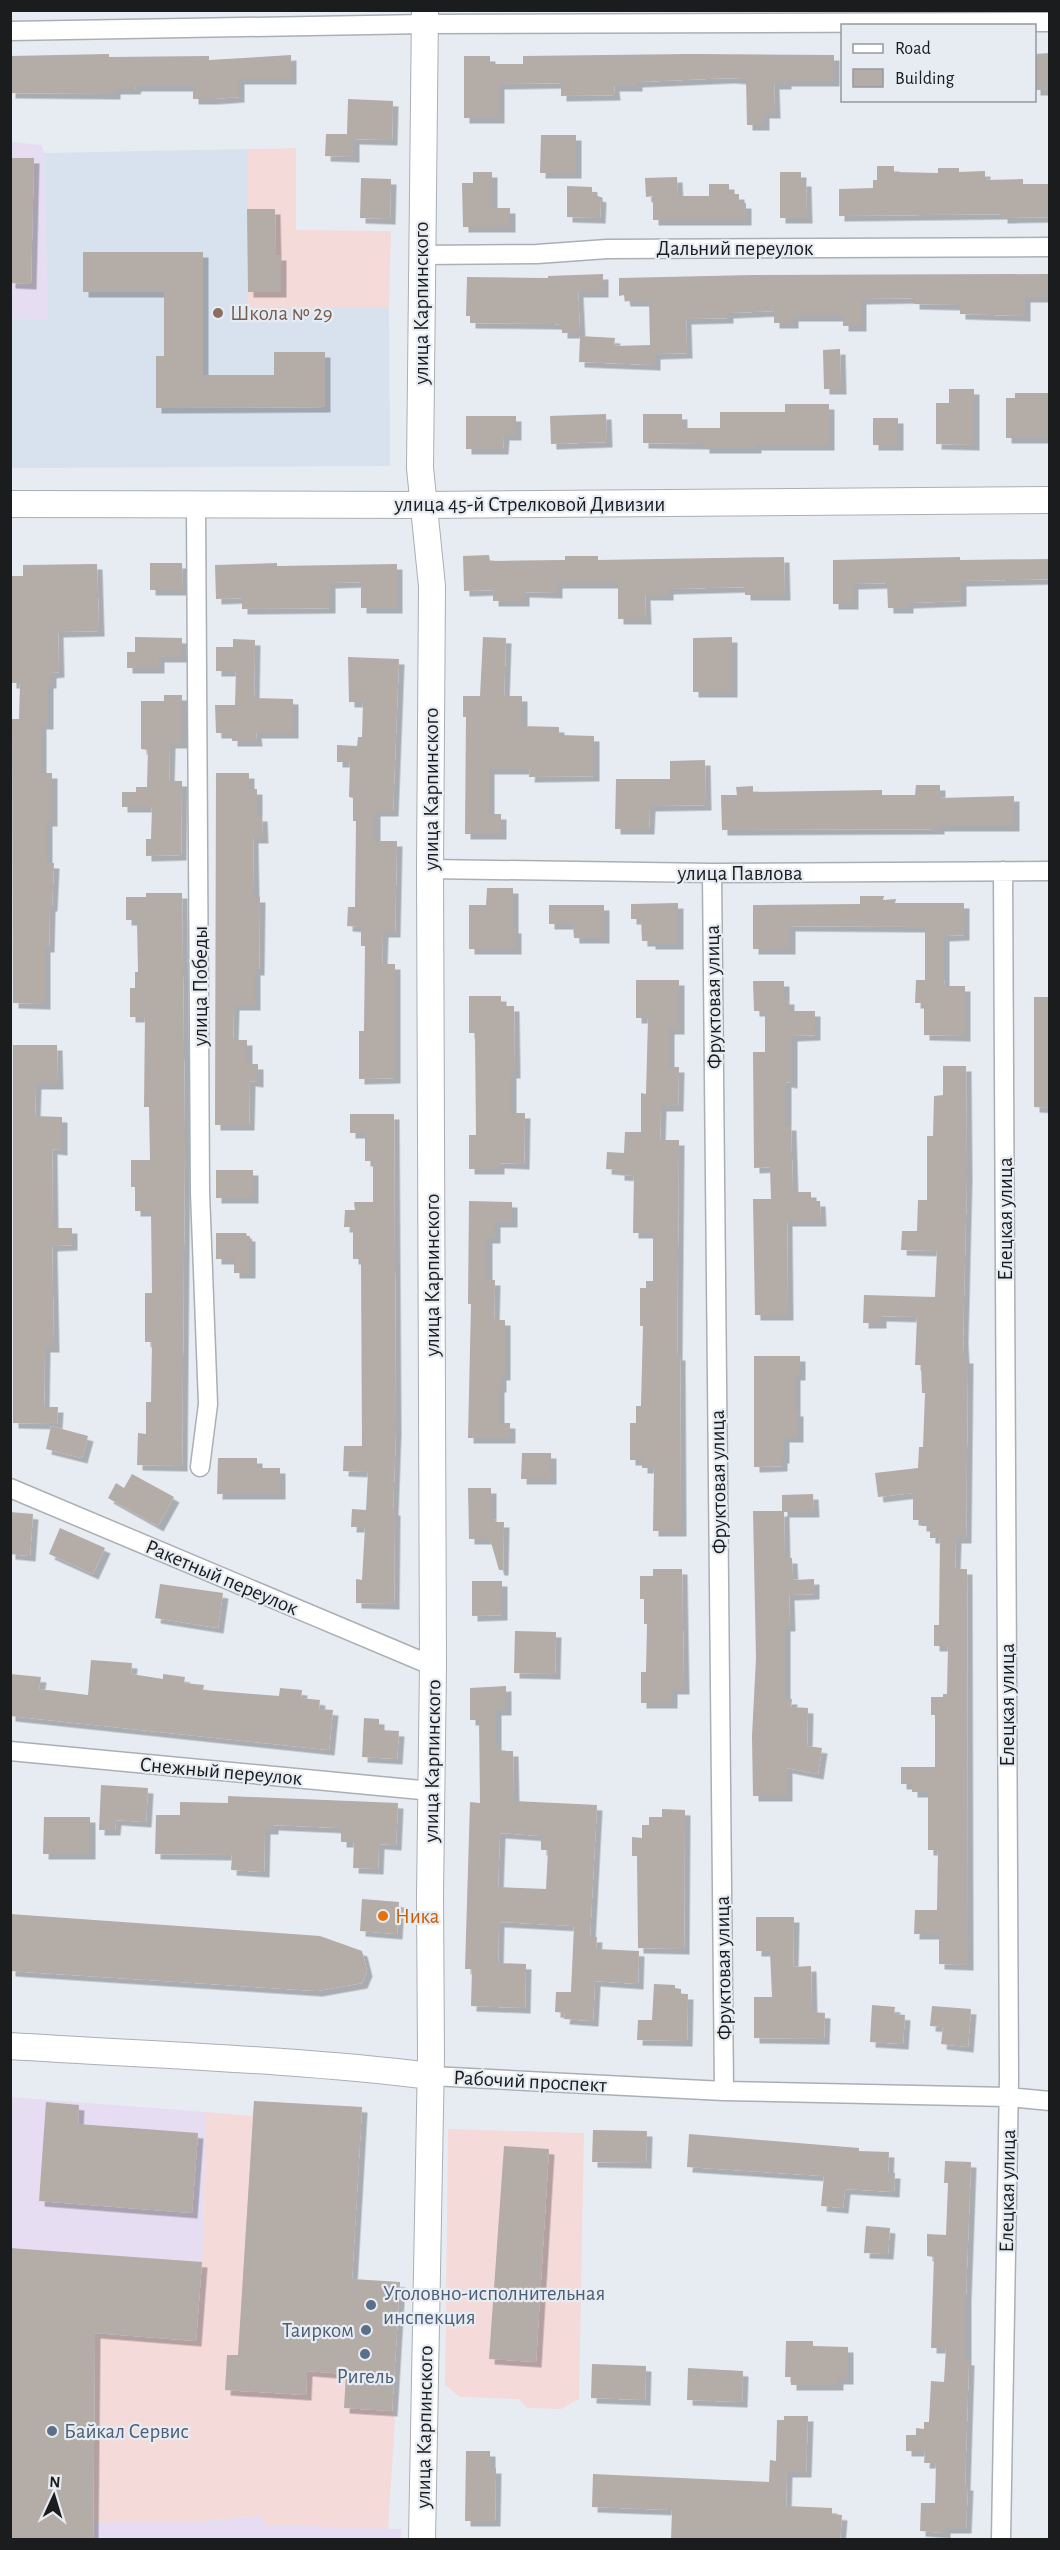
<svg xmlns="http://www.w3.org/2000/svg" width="1060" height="2550" viewBox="0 0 1060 2550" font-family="'Alegreya Sans',sans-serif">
<defs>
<filter id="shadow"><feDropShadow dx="5.5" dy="5.5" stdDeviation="0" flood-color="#0004"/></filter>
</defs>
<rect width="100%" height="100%" fill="#e7ecf2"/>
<path fill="#f5dada" d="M296,148V230L391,231L389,307L248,308V149Z
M254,2101L362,2107L352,2279L400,2282L392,2411L395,2421L388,2529L266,2525L261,2516L192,2522H93L95,2333L196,2341L202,2262L206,2112L252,2116Z
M448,2129L584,2133L579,2399L561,2409L527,2408L519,2399L460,2397L445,2385Z"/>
<path fill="#e6ddf2" d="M10,142L42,145L44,153L48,320L11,318Z
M10,2097L206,2112L202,2262L196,2341L95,2334L93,2522H192L261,2516L266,2525L401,2529V2539H11Z"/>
<path fill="#d8e2ee" d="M248,149V307H389L390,466L11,468L10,318L48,320L44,153Z"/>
<path fill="#b3aca7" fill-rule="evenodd" filter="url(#shadow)" d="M1050,53V90H1035V54Z
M109,54V57L209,56V60L291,55V79H239V97L212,99H193V86H136L135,89H115V94L10,93V56Z
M689,54L834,55V81H786V84H774L775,113H764V125H747L746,79L729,78L637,82V86H614L615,95L561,96V83L499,84V118H464V56H490V64H523V56Z
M348,99L393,101L392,140L354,139V157L325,156L326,134H347Z
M541,135H576V173H540Z
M10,158H34L31,284L10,283Z
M877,166H894V172L938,173V168H959V172L985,171V180L1023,179V184H1050V217L1002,218V214L839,216V189L873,188V180H877Z
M473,172H492V208H510V227H463L462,183H473Z
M780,172H801V181H806L807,218H780Z
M677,177L678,196H709V184H729V194H739V203H746V220H653V196L646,197L645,178Z
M361,178L391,179L390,219L360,218Z
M567,186L592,187V192H597V196L601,197L600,218L567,217Z
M247,209H275L276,255H281V292H248Z
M83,252H203V375H274V352H325V407L156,408V356H164V292H83Z
M603,274V292H578L580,333H562V325L555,324L470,323V316H466L467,277L548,278V276Z
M1050,274V297H1025V316L960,314V305L914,304V298L861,299V326H843V316H793V323H774V311L728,313V318L686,319L687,353L655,354V365L579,362L580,336L615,338L614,346L650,345L649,301H625L624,295L619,296V278L753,275Z
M840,349L841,389H824L823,350Z
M949,389H974V445L936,444V403H949Z
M1015,393H1049V438H1006V398H1015Z
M785,404H829V445H756V448H704V444L643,443V414H682V428H720V412H785Z
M606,414L607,442L551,444L550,416Z
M466,416H516V435H504L503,449H466Z
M873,418H898V445H873Z
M489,555L490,561L565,560V556H598V560L784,557L785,595H745V587L668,589V595H645L646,619H618V583H557V593L524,592V601H493V590L464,591L463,556Z
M960,557V560L1050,559V579L961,581V601L908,603V608H888L887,583L853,584V604H833V560Z
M150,563H182L183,590H150Z
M277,563V566L397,564V608H361V582L330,583V608L242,609V598L216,599L215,565Z
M97,564L99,631L58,632L59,672L51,673V683H48V724H41V773H52V821H47V863H54L52,906H50L49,947H45V1004L13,1003L12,719H19L20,683H11L10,576H23V565Z
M135,637L182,638V657H159V668H127V652H135Z
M483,637L506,638L504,696H522V726L559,727V735L594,736V776L529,777L530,769H489V814H501V834H465L466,717H463V696H480Z
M732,637V692H693V638Z
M233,639L255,640L254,698L293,699V733H256L257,741H232V733H216L215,705H235L236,671H216V647H233Z
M348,657L399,659L393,811H375V841H397L395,932H383L382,964H395V1078L359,1079V1031H364L365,946H361V927L347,926L348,907H355L356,821H353V798L349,797L350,762H337V745L357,746L358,737H362L363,702H349Z
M164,695H182V743H170L169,781H182L181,855L146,856V839H151L152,807H122V792H136V787H147L148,750L141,749V701H164Z
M705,760L706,805L650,806L649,829H615L616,779H670V761Z
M216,773H249V789H257V816H262L263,838H253L254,897H260L259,970H255V1005H234L233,1040H247V1064H258V1082L250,1081L249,1125H215Z
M916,785H940V798L1014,796V826H939V829L722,830L721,795H737L736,787L753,786V792L882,790V795H915Z
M487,888H513V928H516V949H469V905H486Z
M146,893H182L185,1139L182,1466L137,1465L138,1433L146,1434V1402H151L152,1342H145V1293H152L151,1211H135V1187H131V1160H150L149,1107H144L145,1017H130V988H135V972H138L137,920H126V897H146Z
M860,896H884L883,900L896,899L895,903H964V935L944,936V980L945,986H965V1036L924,1035V1003H915L916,980H925V927L790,926V949H753V905L860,904Z
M678,903V944H650V941H642L641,919H631V904Z
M549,905H604V938H574L573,924H549Z
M636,980H679V1029H669V1067H679L678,1106H661L660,1140H679L677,1355H680L681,1531H653L654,1468H642V1460H630V1423H636V1406H641L643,1326H640V1288H646V1281H653V1233H633L634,1176L619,1175V1170L606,1169L607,1152L624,1153L625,1132H641V1093L646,1094L648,1018H636Z
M753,981H784V999H789V1011H815V1035L792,1036V1083L786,1082V1125H791L793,1192H811V1201H820L821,1221H787L788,1315H755L753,1199H771L770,1167L754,1168L753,1052H765V1011H754Z
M469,996H501V1006H514L515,1073H511V1113H525L524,1164L499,1163V1169H469V1135H476L475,1033H469Z
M1034,997H1050V1108L1034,1107Z
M13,1045H57L58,1084H36L35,1116L62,1117V1150L52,1149L53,1228H72V1245L52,1246L54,1347H45L44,1407H58L57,1424L13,1423Z
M943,1066H966L967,1174L963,1338L964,1358H968L966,1538H956L955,1569H967L968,1965L939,1964V1934H914L915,1910H937L938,1850H928V1792H912V1784H901V1767H935V1715H931V1697H943V1694H947L948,1646H934V1625H939L940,1538H930V1526H921V1520H913V1493L878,1497L875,1473L918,1468L919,1447H923L925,1393H922L921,1365H915L917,1317L881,1316V1323H863L864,1295L935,1297L937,1251L901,1250L902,1231H917L918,1200H927V1136H933L934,1096L943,1095Z
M350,1114H394L396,1429L393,1510H395L394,1604L356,1603V1579L362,1580L365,1527H351L352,1509L366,1510L368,1472L343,1471L344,1446H362L361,1259H353V1227H344L345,1210H355L354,1202H373V1161H365V1133H350Z
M216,1170H253V1198H216Z
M469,1201L512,1202V1222H495V1238H487V1280H495L494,1320H505V1375H501V1387H499V1423H510V1438H468L471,1304H468Z
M216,1233H246L247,1236H250V1273H234V1259H216Z
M754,1356H800V1375H795V1411H798V1437H784V1458H782V1466L754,1467Z
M51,1426L88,1436L82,1458L46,1449Z
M522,1453H551V1479H521Z
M218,1458H257V1468H280V1494H217Z
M132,1474L174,1497L158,1526L108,1498L116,1483L124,1488Z
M468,1488H491V1519H495L496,1522H504L503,1570H499L490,1539H469Z
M813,1494L814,1512H784L785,1558H792L793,1580L814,1579V1594L789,1595L790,1626H785V1699H792L791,1707L808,1708L807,1746L822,1748L818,1774L787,1768V1796H753L752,1736L756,1658L753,1511H782V1495Z
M10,1512L33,1514L30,1556L10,1554Z
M60,1528L105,1548L93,1574L49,1554Z
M653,1569H682L684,1689H672V1703H641V1672H646L647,1624H644V1599H640V1576H653Z
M472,1581H502V1615L472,1616Z
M160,1584L223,1593L218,1628L155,1618Z
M515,1631L556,1632L555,1674L514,1673Z
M91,1660L132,1663L131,1674L163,1679V1674L185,1677L184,1683L204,1685L203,1690L279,1696L280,1688L302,1690L301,1698L320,1700L319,1709L333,1710L329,1750L10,1716V1674L41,1677L39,1689L88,1695Z
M506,1686V1710H496V1745H500V1751H513L514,1801L597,1805L590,1937H597L596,1949L639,1951L638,1984L595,1981L593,2021L564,2019L565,2013L555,2012L556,1992H571L574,1926L499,1922L498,1963L526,1964L525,2008L471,2006L472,1969H465L470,1802L480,1803L479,1720H470V1688ZM500,1833L541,1836V1850H548L546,1889L498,1887Z
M364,1718L379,1719V1730L399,1731L397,1759L362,1757Z
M101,1785L148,1788L146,1822L116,1820L115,1830H99Z
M228,1796L398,1803L396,1845L379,1844L378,1869L353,1868L354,1842H341V1828L273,1825V1829H265L264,1872L231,1870L232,1855L155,1854L156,1815H180V1802L228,1803Z
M662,1809L685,1810L684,1949L638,1948L637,1856H632V1837L642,1838V1825H649V1817H662Z
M44,1817H90V1854H43Z
M362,1899L399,1902L397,1934L360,1931Z
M10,1914L320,1936L362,1951L367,1971L362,1983L317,1991L10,1971Z
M756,1917H794L793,1967L811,1966L812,2012L825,2013L824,2039L754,2038V1997H772L770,1951H756Z
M654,1984L675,1985V1988L681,1989V1994H688L687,2041L637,2040L638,2020H652Z
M872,2005L895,2007L894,2014L905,2015L903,2044L870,2042Z
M932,2006L971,2009L968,2047L941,2044L943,2027L930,2026Z
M254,2101L362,2107L352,2279L400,2282L392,2411L344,2408L346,2374L307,2371L306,2395L225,2390L227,2355H238Z
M46,2102L79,2105L78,2124L198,2133L192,2213L39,2201Z
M593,2130L647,2131L646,2163L592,2162Z
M689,2134L859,2148V2151L889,2152L888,2173H895L894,2192L845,2189L843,2208L821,2206L824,2176L687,2167Z
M504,2146L549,2149L536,2362L489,2359Z
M945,2161L971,2162L966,2295V2360H969L965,2485H968L966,2528H945V2533L920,2531L921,2503H935L936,2463H924L925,2451H906V2435H916V2428L924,2429V2422H929L931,2381L944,2382L946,2348H931L934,2257L927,2256V2234L946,2235L948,2183H944Z
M866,2226L890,2228L888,2254L864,2253Z
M10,2248L202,2262L196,2341L95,2333L93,2540H10Z
M786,2341H813V2346L848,2347V2379H838V2385H791V2377H785Z
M592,2364L646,2366L645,2400L591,2398Z
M688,2368L743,2371L742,2402L687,2400Z
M784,2416H808L806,2472H787L786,2506L832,2508V2514L842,2515L840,2540H671L672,2510L592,2507L593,2474L769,2482L770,2460L776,2461L777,2420H784Z
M466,2451H490V2468H496L495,2521H465Z"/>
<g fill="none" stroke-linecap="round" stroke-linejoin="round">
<defs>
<path id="street" d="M10,31L425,24L1050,22
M421,255L537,254L607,249L1050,247
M196,504L200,1192L208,1404L200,1467
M430,869L712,873L1050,871
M712,873L724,2091
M10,1488L433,1666
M10,1751L432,1791
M431,2076L724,2091L1008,2097L1050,2101
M1001,2540L1009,2079L1003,871"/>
<path id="secondary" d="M10,504L424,505L1050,500
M10,2046C151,2055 292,2059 431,2076
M422,2540L431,2057L430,1896L433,1666L430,869L432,586L420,468L425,10"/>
</defs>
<use href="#street" stroke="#aaafb5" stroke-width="21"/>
<use href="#secondary" stroke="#aaafb5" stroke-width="28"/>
<use href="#street" stroke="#fff" stroke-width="18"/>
<use href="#secondary" stroke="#fff" stroke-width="26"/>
</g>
<circle fill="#8d6e63" stroke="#e7ecf2" stroke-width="2" cx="218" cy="313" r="6"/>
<circle fill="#e8710a" stroke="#e7ecf2" stroke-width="2" cx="383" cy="1916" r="6"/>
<g fill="#5c6f8a" stroke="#e7ecf2" stroke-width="2">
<circle cx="371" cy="2305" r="6"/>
<circle cx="366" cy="2330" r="6"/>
<circle cx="365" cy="2354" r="6"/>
<circle cx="52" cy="2431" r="6"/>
</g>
<g text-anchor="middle" stroke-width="4.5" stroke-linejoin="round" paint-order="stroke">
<g font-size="21" fill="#1a1c1e" stroke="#e7ecf2">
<text x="735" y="255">Дальний переулок</text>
<text transform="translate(421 303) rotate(-90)" y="7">улица Карпинского</text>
<text x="530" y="511">улица 45-й Стрелковой Дивизии</text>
<text transform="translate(431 789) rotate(-90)" y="7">улица Карпинского</text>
<text x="740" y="880">улица Павлова</text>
<text transform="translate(200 986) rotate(-90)" y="7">улица Победы</text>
<text transform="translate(713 997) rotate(-91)" y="7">Фруктовая улица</text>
<text transform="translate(1005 1219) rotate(-90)" y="7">Елецкая улица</text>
<text transform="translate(432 1275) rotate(-90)" y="7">улица Карпинского</text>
<text transform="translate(718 1482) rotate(-91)" y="7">Фруктовая улица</text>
<text transform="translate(222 1577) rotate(23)" y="7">Ракетный переулок</text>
<text transform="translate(1007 1705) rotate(-90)" y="7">Елецкая улица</text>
<text transform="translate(432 1761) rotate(-89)" y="7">улица Карпинского</text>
<text transform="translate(221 1771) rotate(5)" y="7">Снежный переулок</text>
<text transform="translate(723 1968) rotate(-91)" y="7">Фруктовая улица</text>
<text transform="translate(530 2081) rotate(3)" y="7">Рабочий проспект</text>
<text transform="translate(1007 2191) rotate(-89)" y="7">Елецкая улица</text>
<text transform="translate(424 2427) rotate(-89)" y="7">улица Карпинского</text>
</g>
<g font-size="21" fill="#785e54" stroke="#e7ecf2" text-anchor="start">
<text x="230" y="320">Школа № 29</text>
</g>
<g font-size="21" fill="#c56008" stroke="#e7ecf2" text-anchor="start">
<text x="395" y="1923">Ника</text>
</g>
<g font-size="21" fill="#4e5e75" stroke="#e7ecf2" text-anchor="start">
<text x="383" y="2300">Уголовно-исполнительная<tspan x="383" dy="24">инспекция</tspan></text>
<text x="354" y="2337" text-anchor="end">Таирком</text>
<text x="365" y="2383" text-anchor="middle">Ригель</text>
<text x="64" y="2438">Байкал Сервис</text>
</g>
</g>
<rect width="1060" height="2550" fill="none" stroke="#1a1c1e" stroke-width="24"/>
<rect x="841" y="24" width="195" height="78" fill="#e7ecf2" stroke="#95999d" stroke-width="1.5"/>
<rect x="853" y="44" width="30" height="9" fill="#ffffff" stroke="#95999d" stroke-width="1.5"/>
<text x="895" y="54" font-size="18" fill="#1a1c1e">Road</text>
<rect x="853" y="69" width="30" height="18" fill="#b3aca7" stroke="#95999d" stroke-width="1.5"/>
<text x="895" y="84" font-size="18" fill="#1a1c1e">Building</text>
<g transform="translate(54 2496) rotate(4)" stroke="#e7ecf2" stroke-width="4.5" paint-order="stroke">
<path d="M0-4.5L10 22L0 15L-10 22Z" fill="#1a1c1e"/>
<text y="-9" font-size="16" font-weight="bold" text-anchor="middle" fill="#1a1c1e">N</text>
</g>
</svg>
